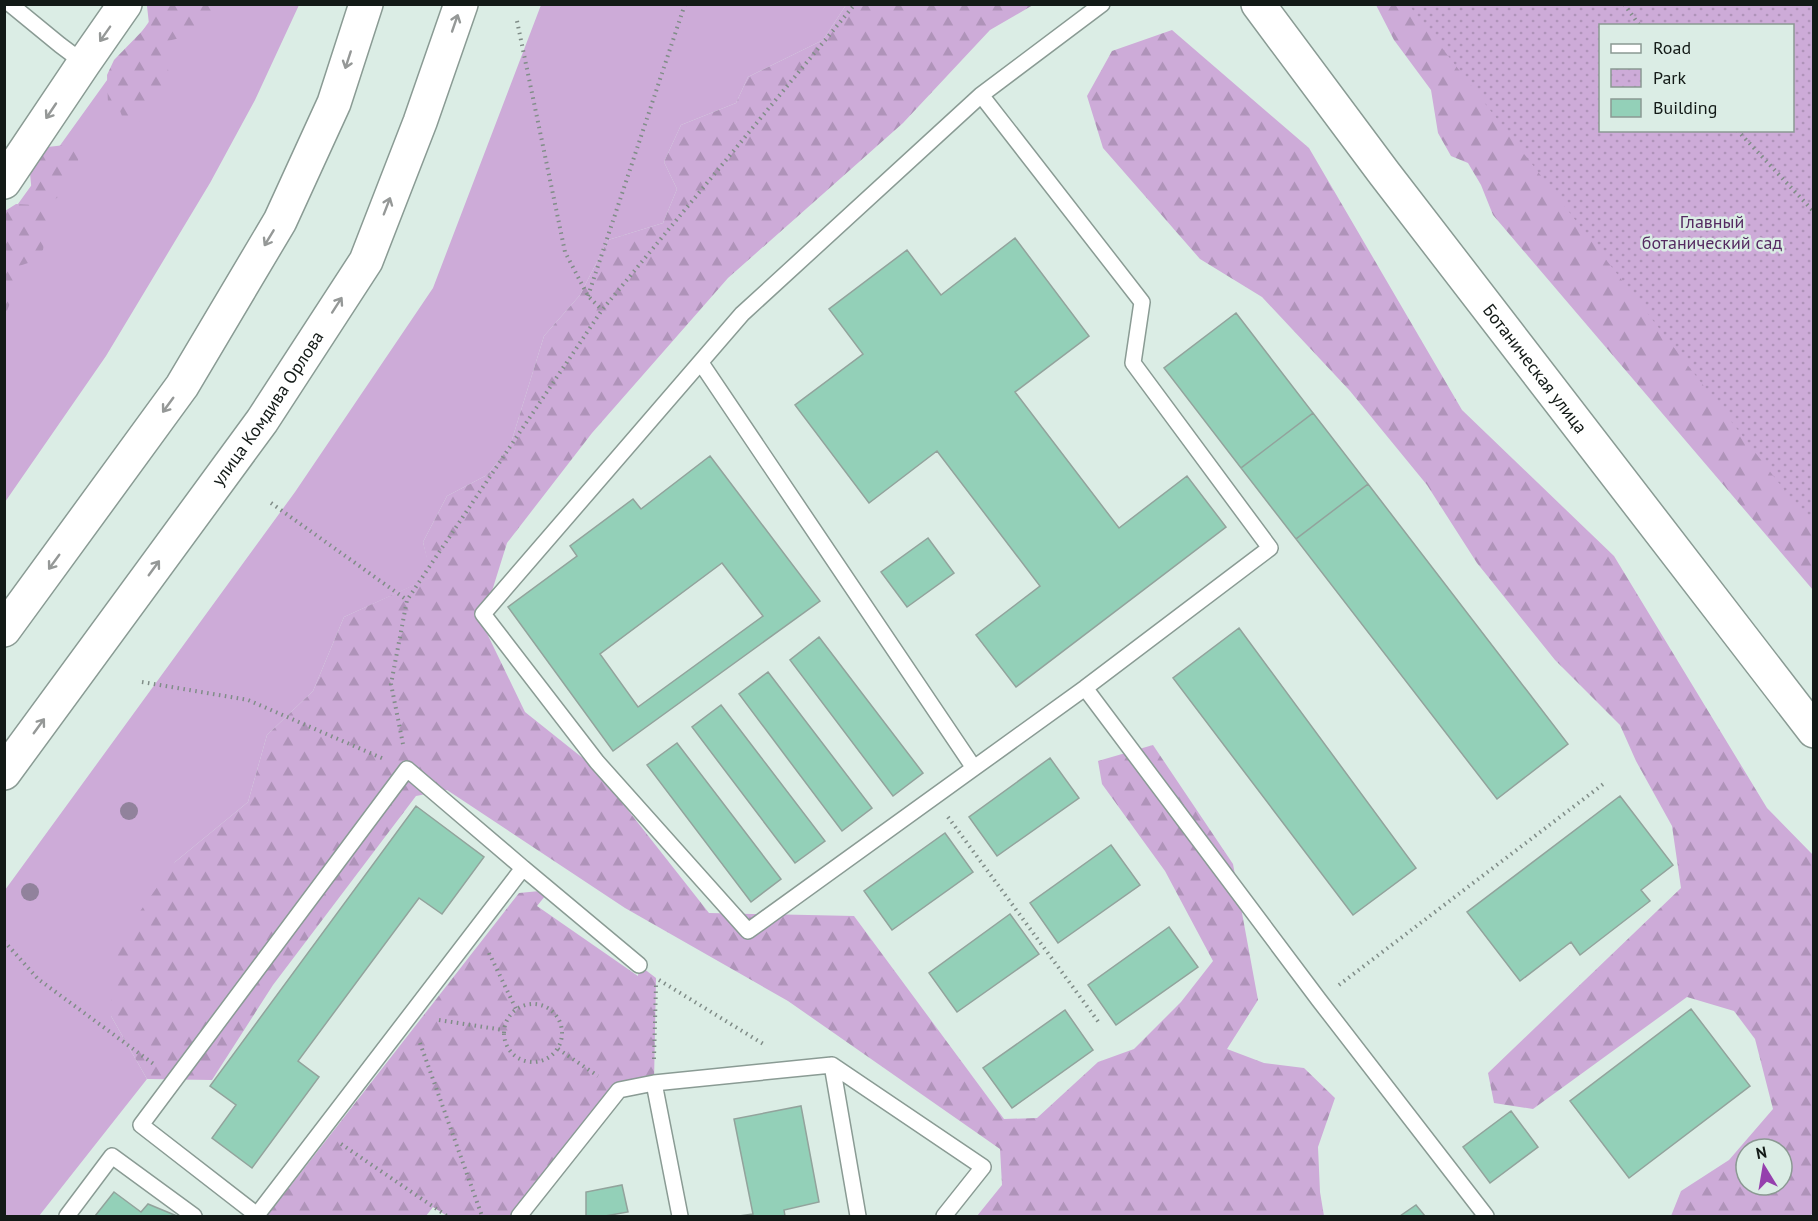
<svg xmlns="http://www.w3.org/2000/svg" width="1818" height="1221" viewBox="0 0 1818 1221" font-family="'PT Sans',sans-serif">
<defs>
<pattern id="forest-firs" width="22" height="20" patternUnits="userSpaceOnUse" patternTransform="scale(1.5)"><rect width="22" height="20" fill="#cdabd8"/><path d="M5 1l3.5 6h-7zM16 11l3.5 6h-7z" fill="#af93b9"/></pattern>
<pattern id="park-dots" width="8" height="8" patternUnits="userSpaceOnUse" patternTransform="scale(1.5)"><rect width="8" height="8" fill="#cdabd8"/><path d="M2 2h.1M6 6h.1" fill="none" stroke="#af93b9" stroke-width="1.8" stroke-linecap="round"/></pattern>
</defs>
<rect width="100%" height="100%" fill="#dbede5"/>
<path fill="#cdabd8" d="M161,5H299L255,100L210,183L106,356L5,502V222Z
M541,5H846L823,40L748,77L736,103L681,125L664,162L677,189L663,223L608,240L580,295L544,336L510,446L487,475L447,496L423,542L432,577L344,617L313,691L267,735L248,802L175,862L111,1016L147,1079L39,1216H5V890L295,492L433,288Z"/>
<path fill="url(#forest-firs)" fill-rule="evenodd" d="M148,5L213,4L214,7C196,30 191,37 162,42L169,74L162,93L142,120L126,127L119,108L108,105L107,75L114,60L149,24L147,6Z
M846,5H1033L990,30L903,123L728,278L592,433L507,543L482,623L525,712L594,767L709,913L854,916L1004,1119L1037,1118L1098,1062L1134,1049L1181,1002L1213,961L1165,871L1102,784L1098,761L1153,745L1233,864L1258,1000L1227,1049L1264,1063L1304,1068L1335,1098L1318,1147L1320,1192L1324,1216H977L1002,1185L1000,1149L788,1001L625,908L447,790L416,796L273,985L212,1080L147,1079L111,1016L114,948L175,862L248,802L267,735L313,691L344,617L431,577L423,542L447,496L487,475L510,446L544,336L580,295L608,240L663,223L677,189L664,162L681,125L736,103L748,77L823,40Z
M1376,5H1813V590L1493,215L1481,185L1468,163L1451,156L1438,133L1431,90L1394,40ZM1600,26H1792V130H1600Z
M1172,30L1309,148L1462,410L1614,556L1767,808L1813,855L1814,1213L1809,1216H1671L1681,1191L1729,1160L1773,1109L1755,1039L1734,1011L1687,997L1533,1109L1494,1103L1488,1073L1681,888L1672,826L1636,761L1620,725L1555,660L1477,563L1427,485L1350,391L1262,297L1200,259L1103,148L1087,96L1112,51ZM1746,1149H1782V1185H1746Z
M66,145L79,151L77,175L66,191L50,203L43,250L31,262L13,268C15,286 13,299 5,315V211L16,204L33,205L30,173L47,147Z
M550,890L537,906L638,976L639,965L656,978L654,1083L619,1090L519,1216H447L433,1207L426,1216H267L519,893Z"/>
<path fill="url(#park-dots)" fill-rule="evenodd" d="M1409,5H1813V527L1425,26ZM1600,26H1792V130H1600Z"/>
<path fill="#93d0b8" stroke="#92a39c" stroke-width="1.5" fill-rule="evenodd" d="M1015,238L1089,336L1015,392L1119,528L1187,476L1226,527L1016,687L976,635L1040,586L937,451L869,503L795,405L863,354L829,309L907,250L941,295Z
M1236,313L1313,413L1241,468L1164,368Z
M1313,413L1368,484L1296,539L1241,468Z
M710,456L820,601L613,751L508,607L577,556L570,546L633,499L641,509ZM722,563L763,616L638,707L600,654Z
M1368,484L1568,744L1497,799L1296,539Z
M928,538L954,573L907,607L881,572Z
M1239,628L1416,868L1353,915L1173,678Z
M819,637L923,773L893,796L790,660Z
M768,672L872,808L842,831L739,694Z
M721,705L825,841L795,863L692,727Z
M677,743L781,879L751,902L647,765Z
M1050,758L1079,798L997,856L969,817Z
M1620,796L1673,865L1641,890L1650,901L1580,955L1571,942L1520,981L1467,912Z
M416,806L484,857L442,914L419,898L298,1061L319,1077L252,1168L212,1138L236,1105L210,1086Z
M945,833L973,872L892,930L864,891Z
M1111,845L1140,885L1058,943L1030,903Z
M1010,914L1039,954L957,1012L929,973Z
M1169,927L1198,967L1116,1025L1088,985Z
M1691,1009L1750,1086L1629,1178L1570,1101Z
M1065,1010L1093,1050L1012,1108L983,1068Z
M801,1106L819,1202L784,1210L785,1216H739L753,1214L734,1119Z
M1511,1111L1538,1147L1490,1183L1463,1147Z
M622,1185L628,1212L605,1216H586V1192Z
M114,1192L141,1212L148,1204L177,1216H95Z
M1416,1205L1425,1216H1400Z"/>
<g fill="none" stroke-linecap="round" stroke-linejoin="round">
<defs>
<path id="lane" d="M10,4L60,45L84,63
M701,363L974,768L748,931L597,762L483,614L742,314L981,95L1102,4
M1085,688L1319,1000L1486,1216
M974,768L1085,688L1270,548L1133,363L1142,302L981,95
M407,769L523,868L257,1215L141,1125Z
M523,868L639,965
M832,1065L858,1216
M654,1083L680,1216
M67,1216L112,1156L194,1216
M519,1216L619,1090L654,1083L832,1065L983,1167L944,1216"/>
<g id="secondary">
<path id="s1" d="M1258,4L1384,173L1814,731"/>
<path d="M4,182L84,63L125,4"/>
<path d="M4,630L182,386L280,221L334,103L366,4"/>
<path id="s2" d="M4,773L262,421L366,261L420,122L461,4"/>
</g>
</defs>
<use href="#lane" stroke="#8a9b94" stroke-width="18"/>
<use href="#secondary" stroke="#8a9b94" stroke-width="36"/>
<path stroke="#808d88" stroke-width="4" stroke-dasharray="1.5 4.5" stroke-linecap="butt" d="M1624,4L1640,26
M517,21L565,252L588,296L602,310
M1737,130L1814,212
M588,296L685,4
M271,503L407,600
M142,682L248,700L384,759
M403,744L391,684L407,600L602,310L855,4
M948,817L1100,1024
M4,941L38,979L155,1065
M489,953L516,1009
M659,980L765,1045
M1339,985L1606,782
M504 1033a29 29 0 1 1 58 0a29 29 0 1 1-58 0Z
M439,1020L503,1030
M420,1043L482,1216
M558,1049L598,1076
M654,1059L656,985
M341,1144L447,1216"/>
<use href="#lane" stroke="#fff" stroke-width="15"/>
<use href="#secondary" stroke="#fff" stroke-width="33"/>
</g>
<g fill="#91829c">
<circle cx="129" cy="811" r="9"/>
<circle cx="30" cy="892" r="9"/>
</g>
<defs><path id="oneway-shaft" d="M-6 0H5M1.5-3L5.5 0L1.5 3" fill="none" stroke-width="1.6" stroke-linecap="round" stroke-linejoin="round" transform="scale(1.5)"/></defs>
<g stroke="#959897">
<use href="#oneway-shaft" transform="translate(455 23) rotate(-71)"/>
<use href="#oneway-shaft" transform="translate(105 34) rotate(125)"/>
<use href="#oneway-shaft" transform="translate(348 60) rotate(108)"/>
<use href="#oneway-shaft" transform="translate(51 111) rotate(124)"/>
<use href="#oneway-shaft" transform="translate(387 206) rotate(-69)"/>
<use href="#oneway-shaft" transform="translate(269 238) rotate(121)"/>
<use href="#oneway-shaft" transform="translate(337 305) rotate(-57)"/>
<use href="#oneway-shaft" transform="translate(168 405) rotate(126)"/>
<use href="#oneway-shaft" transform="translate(54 562) rotate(126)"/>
<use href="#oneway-shaft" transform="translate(154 568) rotate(-54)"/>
<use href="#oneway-shaft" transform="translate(39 726) rotate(-54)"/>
</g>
<g text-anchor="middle" stroke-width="5" stroke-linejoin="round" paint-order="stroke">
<g font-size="18" fill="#542a61" stroke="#dbede5">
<text x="1712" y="228">Главный<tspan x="1712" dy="21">ботанический сад</tspan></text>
</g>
<g font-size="18" fill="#131a17" stroke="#dbede5">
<text dy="6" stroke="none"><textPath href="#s1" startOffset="458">Ботаническая улица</textPath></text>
<text dy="6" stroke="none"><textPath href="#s2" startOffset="450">улица Комдива Орлова</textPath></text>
</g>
</g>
<rect width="1818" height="1221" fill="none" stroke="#131a17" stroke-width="12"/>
<rect x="1599" y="24" width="195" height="108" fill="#dbede5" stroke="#8b9993" stroke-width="1.5"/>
<rect x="1611" y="44" width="30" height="9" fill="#ffffff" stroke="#8b9993" stroke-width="1.5"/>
<text x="1653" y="54" font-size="18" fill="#131a17">Road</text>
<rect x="1611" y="69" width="30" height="18" fill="url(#park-dots)" stroke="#8b9993" stroke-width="1.5"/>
<text x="1653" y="84" font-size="18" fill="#131a17">Park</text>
<rect x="1611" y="99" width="30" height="18" fill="#93d0b8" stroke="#8b9993" stroke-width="1.5"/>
<text x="1653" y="114" font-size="18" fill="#131a17">Building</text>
<g transform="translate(1764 1167) rotate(349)"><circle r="28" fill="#dbede5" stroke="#8b9993" stroke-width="1.5"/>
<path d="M0-4.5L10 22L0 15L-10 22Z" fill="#9540ad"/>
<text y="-9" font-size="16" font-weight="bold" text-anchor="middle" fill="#131a17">N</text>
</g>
</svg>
